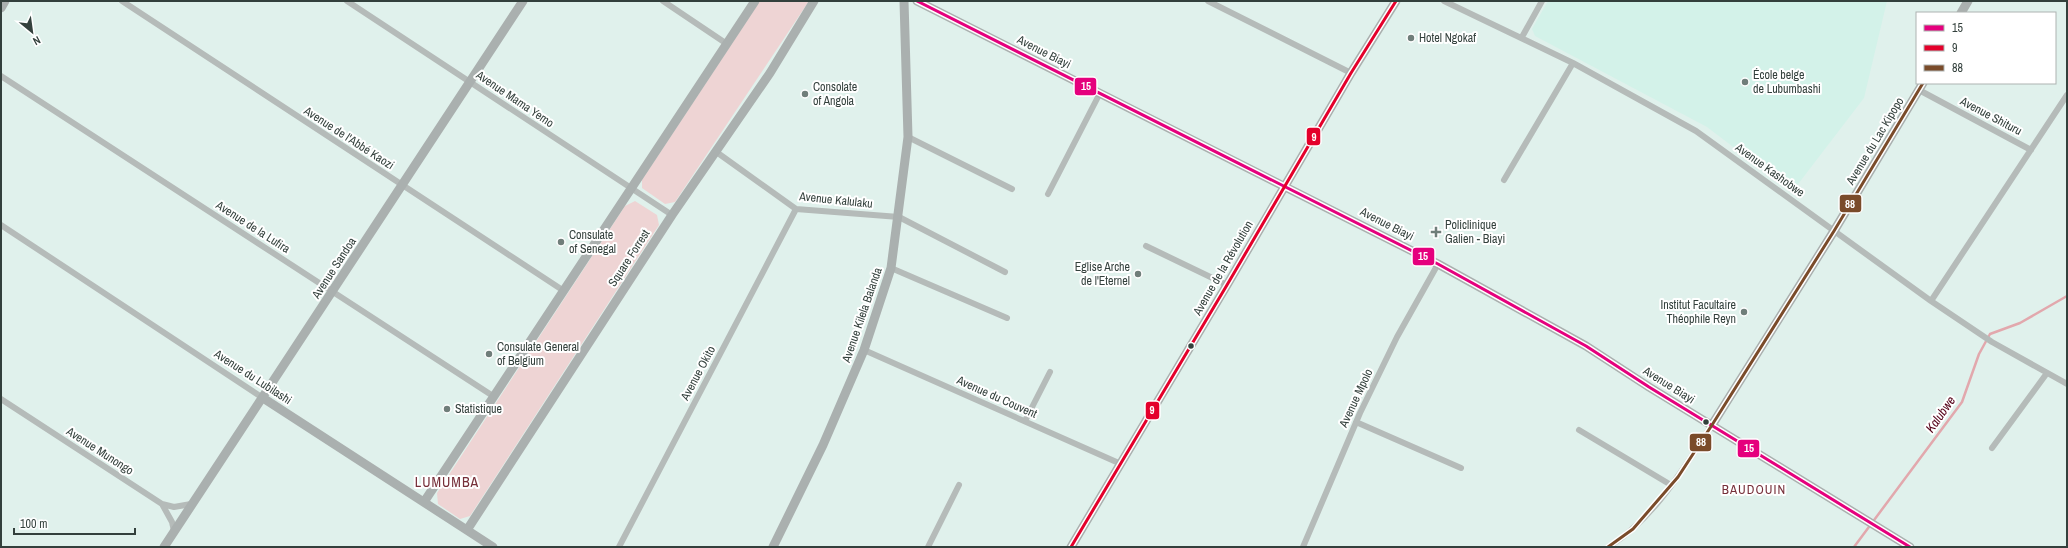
<svg xmlns="http://www.w3.org/2000/svg" width="2068" height="548" viewBox="0 0 2068 548" font-family="'Archivo Narrow',sans-serif">
<rect width="100%" height="100%" fill="#e0f1ec"/>
<path fill="#d3f2e9" d="M1548,1H1887L1864,98L1792,192L1707,127L1535,36L1532,29Z"/>
<path fill="#eed4d4" d="M760,1H809L675,202L665,204L642,188V180Z
M635,201L657,215L659,225L470,516L460,519L438,504L437,493L625,206Z"/>
<g fill="none" stroke-linecap="round" stroke-linejoin="round">
<path stroke="#e2a8ad" stroke-width="2.5" d="M1854,547L1962,402L1979,354L1990,334L2020,323L2067,296"/>
<path stroke="#b5bbb9" stroke-width="6" d="M122,1L564,291
M347,1L672,215
M663,1L727,44
M1208,1L1351,73
M1444,1L1573,63L1696,131L1931,301L1992,342L2067,384
M1522,37L1542,1
M1,76L493,396
M1919,90L2031,150
M908,137L1012,189
M715,151L796,209L899,217L1005,272
M1504,180L1573,63
M1048,194L1100,93
M1,225L263,398
M1146,246L1227,285
M891,268L1007,318
M1931,301L2067,95
M864,350L1121,464
M1,399L162,504L172,522L174,531
M1025,421L1050,372
M1356,422L1461,468
M1579,430L1671,485
M1992,448L2047,373
M162,504L174,507L191,504
M619,547L796,209
M928,547L959,485
M1303,547L1360,413L1397,337L1438,264
M1608,547C1654,519 1683,469 1712,425"/>
<path stroke="#aab0af" stroke-width="9" d="M917,1L1438,264L1586,346L1649,387L1910,547
M1,8L5,1
M1961,13L1968,1
M263,398L493,547
M1712,425L1834,231L1923,83
M424,502L755,1
M467,530L672,215L770,73L814,1
M164,547L523,1
M773,547L823,445L864,350L891,268L908,137L904,1
M1071,547L1227,285L1351,73L1396,1"/>
<defs>
<path id="bus-1" d="M917,1L1438,264L1586,346L1649,387L1910,547"/>
<path id="bus-2" d="M1071,547L1227,285L1351,73L1396,1"/>
<path id="bus-3" d="M1608,547L1633,529L1678,477L1712,425L1834,231L1923,83"/>
</defs>
<use href="#bus-1" stroke="#fff" stroke-width="6"/>
<use href="#bus-2" stroke="#fff" stroke-width="6"/>
<use href="#bus-3" stroke="#fff" stroke-width="6"/>
<use href="#bus-1" stroke="#e5007d" stroke-width="3"/>
<use href="#bus-2" stroke="#e4002b" stroke-width="3"/>
<use href="#bus-3" stroke="#7a4b2a" stroke-width="3"/>
</g>
<g fill="#707e7a" stroke="#fff" stroke-width="1.5">
<circle cx="1411" cy="38" r="4"/>
<circle cx="1745" cy="82" r="4"/>
<circle cx="805" cy="94" r="4"/>
<path d="M1434 226h4v4h4v4h-4v4h-4v-4h-4v-4h4z"/>
<circle cx="561" cy="242" r="4"/>
<circle cx="1138" cy="274" r="4"/>
<circle cx="1744" cy="312" r="4"/>
<circle cx="489" cy="354" r="4"/>
<circle cx="447" cy="409" r="4"/>
</g>
<g fill="#33403c" stroke="#fff" stroke-width="1.5">
<circle cx="1191" cy="346" r="3.5"/>
<circle cx="1706" cy="422" r="3.5"/>
</g>
<g text-anchor="middle" stroke-width="4" stroke-linejoin="round" paint-order="stroke">
<g font-size="12" fill="#33403c" stroke="#fff" text-anchor="start">
<text x="1419" y="42">Hotel Ngokaf</text>
<text x="1753" y="79">École belge<tspan x="1753" dy="14">de Lubumbashi</tspan></text>
<text x="813" y="91">Consolate<tspan x="813" dy="14">of Angola</tspan></text>
<text x="1445" y="229">Policlinique<tspan x="1445" dy="14">Galien - Biayi</tspan></text>
<text x="569" y="239">Consulate<tspan x="569" dy="14">of Senegal</tspan></text>
<text x="1130" y="271" text-anchor="end">Eglise Arche<tspan x="1130" dy="14">de l'Eternel</tspan></text>
<text x="1736" y="309" text-anchor="end">Institut Facultaire<tspan x="1736" dy="14">Théophile Reyn</tspan></text>
<text x="497" y="351">Consulate General<tspan x="497" dy="14">of Belgium</tspan></text>
<text x="455" y="413">Statistique</text>
</g>
<g font-size="12" fill="#33403c" stroke="#fff">
<text transform="translate(1044 52) rotate(27)" y="4">Avenue Biayi</text>
<text transform="translate(515 99) rotate(34)" y="4">Avenue Mama Yemo</text>
<text transform="translate(1991 116) rotate(28)" y="4">Avenue Shituru</text>
<text transform="translate(349 138) rotate(33)" y="4">Avenue de l'Abbé Kaozi</text>
<text transform="translate(1875 141) rotate(-59)" y="4">Avenue du Lac Kipopo</text>
<text transform="translate(1770 170) rotate(36)" y="4">Avenue Kashobwe</text>
<text transform="translate(836 200) rotate(6)" y="4">Avenue Kalulaku</text>
<text transform="translate(1387 224) rotate(27)" y="4">Avenue Biayi</text>
<text transform="translate(253 227) rotate(33)" y="4">Avenue de la Lufira</text>
<text transform="translate(629 258) rotate(-57)" y="4">Square Forrest</text>
<text transform="translate(334 268) rotate(-57)" y="4">Avenue Sandoa</text>
<text transform="translate(1223 268) rotate(-60)" y="4">Avenue de la Révolution</text>
<text transform="translate(862 315) rotate(-71)" y="4">Avenue Kilela Balanda</text>
<text transform="translate(698 373) rotate(-62)" y="4">Avenue Okito</text>
<text transform="translate(253 377) rotate(33)" y="4">Avenue du Lubilashi</text>
<text transform="translate(1669 385) rotate(32)" y="4">Avenue Biayi</text>
<text transform="translate(997 397) rotate(24)" y="4">Avenue du Couvent</text>
<text transform="translate(1356 398) rotate(-65)" y="4">Avenue Mpolo</text>
<text transform="translate(100 451) rotate(33)" y="4">Avenue Munongo</text>
</g>
<g font-size="13" font-style="italic" fill="#56041a" stroke="#fff">
<text transform="translate(1940 414) rotate(-55)" y="5">Kalubwe</text>
</g>
<g font-size="13" letter-spacing="1" fill="#762f39" stroke="#fff">
<text x="1754" y="494">BAUDOUIN</text>
</g>
<g font-size="14" letter-spacing="1" fill="#762f39" stroke="#fff">
<text x="447" y="487">LUMUMBA</text>
</g>
</g>
<g stroke="#fff" stroke-width="1.5">
<rect x="1074" y="77" width="23" height="19" rx="4" fill="#e5007d"/>
<rect x="1306" y="127" width="15" height="19" rx="4" fill="#e4002b"/>
<rect x="1839" y="194" width="23" height="19" rx="4" fill="#7a4b2a"/>
<rect x="1412" y="247" width="23" height="19" rx="4" fill="#e5007d"/>
<rect x="1145" y="401" width="15" height="19" rx="4" fill="#e4002b"/>
<rect x="1689" y="433" width="23" height="19" rx="4" fill="#7a4b2a"/>
<rect x="1737" y="439" width="23" height="19" rx="4" fill="#e5007d"/>
</g>
<g font-size="11" text-anchor="middle" font-weight="bold" fill="#fff">
<text x="1086" y="90">15</text>
<text x="1314" y="141">9</text>
<text x="1850" y="208">88</text>
<text x="1423" y="260">15</text>
<text x="1152" y="414">9</text>
<text x="1701" y="446">88</text>
<text x="1749" y="452">15</text>
</g>
<rect width="2068" height="548" fill="none" stroke="#33403c" stroke-width="4"/>
<rect x="1916" y="12" width="140" height="72" fill="#ffffff" stroke="#adb3b1"/>
<rect x="1924" y="25" width="20" height="6" fill="#e5007d" stroke="#adb3b1"/>
<text x="1952" y="32" font-size="12" fill="#33403c">15</text>
<rect x="1924" y="45" width="20" height="6" fill="#e4002b" stroke="#adb3b1"/>
<text x="1952" y="52" font-size="12" fill="#33403c">9</text>
<rect x="1924" y="65" width="20" height="6" fill="#7a4b2a" stroke="#adb3b1"/>
<text x="1952" y="72" font-size="12" fill="#33403c">88</text>
<g transform="translate(32 32) rotate(151)" stroke="#ffffff" stroke-width="3" paint-order="stroke">
<path d="M0-3L7 15L0 10L-7 15Z" fill="#33403c"/>
<text y="-6" font-size="11" font-weight="bold" text-anchor="middle" fill="#33403c">N</text>
</g>
<path d="M14 528v6h121v-6" fill="none" stroke="#33403c" stroke-width="2"/>
<text x="20" y="528" font-size="12" fill="#33403c" stroke="#ffffff" stroke-width="3" paint-order="stroke">100 m</text>
</svg>
